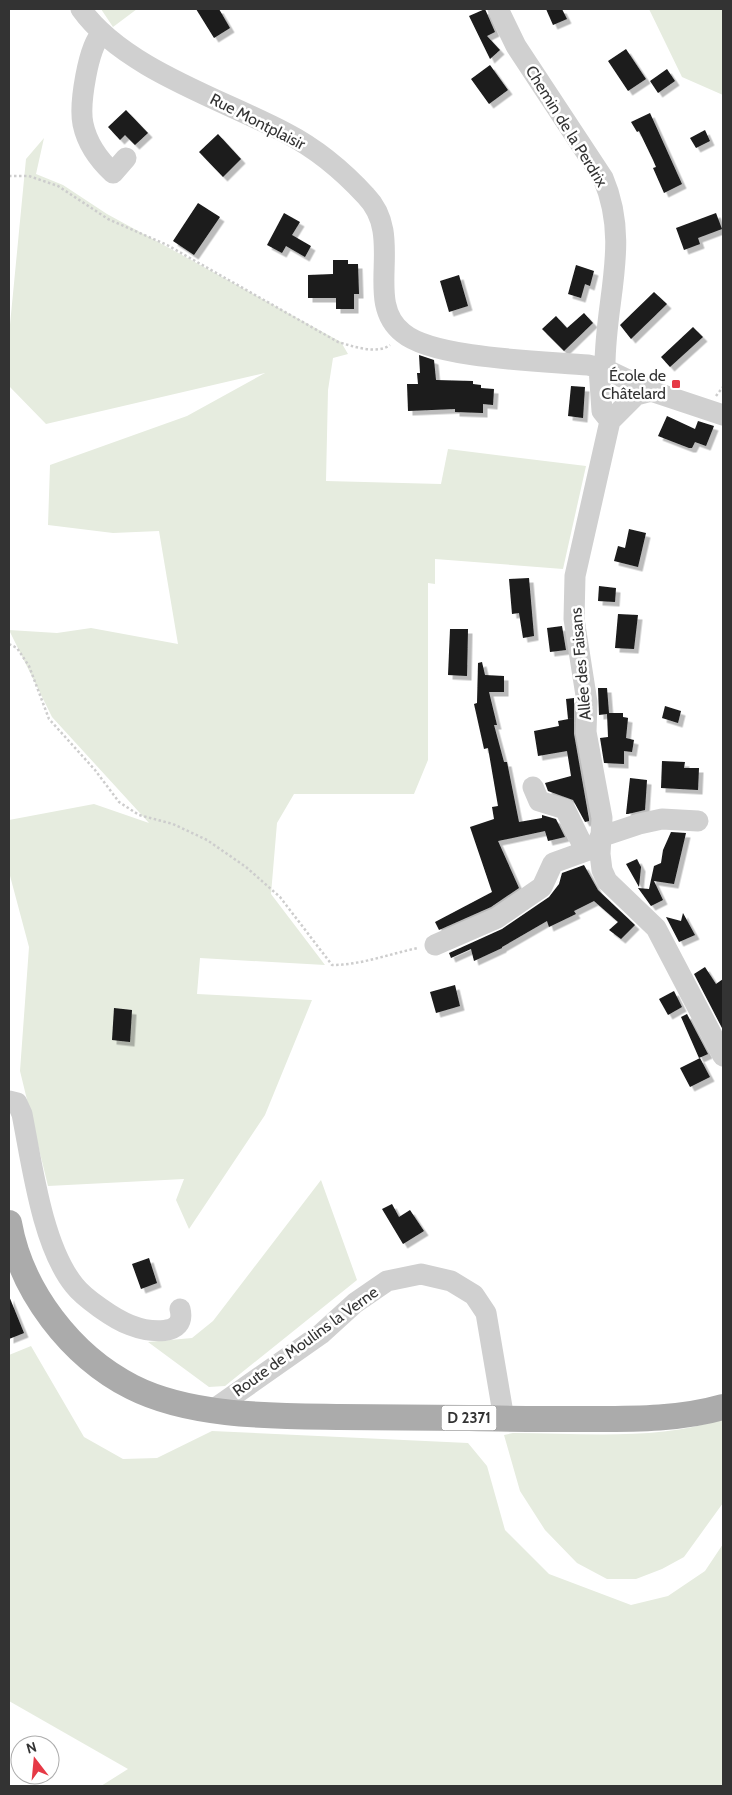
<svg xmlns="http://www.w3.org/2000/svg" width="732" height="1795" viewBox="0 0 732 1795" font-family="Cabin,sans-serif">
<defs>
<filter id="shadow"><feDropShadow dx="4.5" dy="4.5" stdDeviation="0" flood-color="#0004"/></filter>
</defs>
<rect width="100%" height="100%" fill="#fff"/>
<path fill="#e6ecdf" d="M101,9H137L113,27Z
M649,9H723V95L682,77Z
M44,138L36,174L63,185L107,214L341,342L348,354L333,358L328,390L326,481L441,484L448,449L586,466L563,569L435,559V584L428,583V760L414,794H294L277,823L271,894L325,965L200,958L197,994L312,1000L265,1115L189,1229L176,1200L184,1179L48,1186L20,1071L29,947L9,872V820L94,804L149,823L52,717L9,630L57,633L91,628L178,644L159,531L113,533L48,525L50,465L187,416L265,373L46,424L9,386V335L26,159Z
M321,1180L357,1280L225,1386L209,1387L148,1342L192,1338L213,1321Z
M31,1346L84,1437L123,1459L157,1458L212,1431L468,1443L487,1466L505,1530L549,1574L631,1605L668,1596L705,1571L723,1544V1786H101L128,1769L9,1701V1355Z
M723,1419V1503L684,1557L662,1569L636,1579H607L577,1563L545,1530L520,1491L504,1435L513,1433C583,1433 657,1441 723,1419Z"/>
<path fill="#1a1a1a" filter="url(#shadow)" d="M196,9H219L230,28L214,38Z
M485,9L495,32L487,36L500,50L490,59L469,16Z
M546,9H562L567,19L553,25Z
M626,49L646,79L628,91L608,61Z
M490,65L508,90L489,104L471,79Z
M667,69L675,81L658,93L650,81Z
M126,110L148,133L135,145L125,135L120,140L108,127Z
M650,113L682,184L664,193L653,168L656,167L653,160L639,131L637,132L631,122Z
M705,130L710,141L696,148L690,138Z
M218,134L241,159L223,177L199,152Z
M198,203L220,217L194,255L173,241Z
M284,213L300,222L292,235L311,246L305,257L286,246L282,253L267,245Z
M716,213L722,229L698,238L700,244L684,250L676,228Z
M333,260H348V264H358L359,294H354V309H336V298H308V275L333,274Z
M576,265L594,271L590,286L585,284L581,298L568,294Z
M459,275L468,306L449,312L440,281Z
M654,292L667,304L631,339L620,325Z
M584,313L593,323L564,351L542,329L556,316L567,328Z
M693,327L703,337L670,367L661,357Z
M419,355L434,360L436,380L473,381V384L481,385V388L494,389L493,405L483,404V413L455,412V409L408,411L407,384H418L417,373H420Z
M571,386L585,387L583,418L568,416Z
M667,416L695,429L698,421L714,426L706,446L695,442L692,448H689L658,436Z
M629,529L646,533L638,567L614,561L618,546L625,548Z
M529,578L534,636L523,638L519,613L512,614L509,579Z
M599,586L616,588L615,602L598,601Z
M618,614L638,615L634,649L615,648Z
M562,626L566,650L550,652L547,628Z
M450,629H468L467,676L448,675Z
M482,662L485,675L504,676V692H489L497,725H494L504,762H507L519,822L542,818V815L556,819L565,837L548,841L545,831L498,841L519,888L491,907L439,930L435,922L492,892L470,827L494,819L492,807L498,806L488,748L484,749L474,704L477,703L478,663Z
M598,688H607L609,713H623V717L628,718L626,738L634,740L632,752L624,751V764L604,763L600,738L608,737L607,714L599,715Z
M574,698V718L568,719L566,699Z
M665,706L681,711L678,723L662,718Z
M574,718V734L589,819V821L585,822L573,800L548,791L545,783L571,776L567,751L538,756L534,731L559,726L558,721Z
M662,761L685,762L684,768H699L698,790L661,788Z
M630,778L647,780L645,810L628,814H626Z
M671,832L686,833L674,884L654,881L663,900L651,906L638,888L649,889L654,866L661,863L663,850Z
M637,859L641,867L639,887L626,864Z
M584,865L598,890L635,925L621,939L609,930L618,922L594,901L574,911L576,914L549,927L547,921L502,947V948L474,961L471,949L451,958L449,953L502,929L549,897L559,884L562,873Z
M683,913L695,935L679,942L666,917L681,921Z
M705,967L716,984L723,979V1030L694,974Z
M455,985L460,1006L436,1013L430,992Z
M674,991L682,1007L668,1015L659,999Z
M114,1008L132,1010L130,1042L112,1040Z
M687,1014L708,1054L699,1058L681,1017Z
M700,1058L710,1077L690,1087L680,1068Z
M392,1204L399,1217L410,1210L424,1231L403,1244L382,1209Z
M149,1258L157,1283L141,1289L132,1264Z
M9,1296L24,1333L9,1339Z"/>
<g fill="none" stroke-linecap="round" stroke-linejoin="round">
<path stroke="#cdcdcd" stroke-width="2.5" stroke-dasharray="2.5 2.5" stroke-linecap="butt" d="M9,176H29L58,186L108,219L167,245L338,342C352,346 377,355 390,345
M716,396L723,387
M9,644L17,648L29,666L49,719L95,770L119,802L139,815L173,824L207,840L246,867L280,897L332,965C361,965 389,954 418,948"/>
<path stroke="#d0d0d0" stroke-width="21" d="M81,9C124,69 222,99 286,133C315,148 344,172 366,196C406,237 362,301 403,333C434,359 544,361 588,365L605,369L651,391L723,415
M498,9L516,46L603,178C631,243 604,302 605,369
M102,33C88,46 79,105 83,124C87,143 99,160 113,173L126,158
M599,368L602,411L610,421
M651,391L636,395L610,421L575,576L574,619L587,702L586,732L602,818L600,854L602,870L607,881L656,928L723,1056
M533,787L539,801L565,809L585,850
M600,837L639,824L662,819L698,821
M435,945L497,918L542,887L553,863L600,846
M9,1101L17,1103L22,1114C32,1164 42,1245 74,1285C84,1298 114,1319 130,1325C148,1332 187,1338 180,1309
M214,1409L321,1334L355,1303L387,1281L421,1274L451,1281L474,1295L486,1313L504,1419"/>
<path stroke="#ababab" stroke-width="26" d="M9,1223C21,1291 71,1356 132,1387C191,1417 274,1416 339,1417C382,1417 425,1418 469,1418C511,1419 553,1419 595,1419C638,1419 681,1419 723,1407"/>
</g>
<rect fill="#e63946" stroke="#fff" stroke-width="2" x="671" y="379" width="10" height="10" rx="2.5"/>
<g text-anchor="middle" stroke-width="5" stroke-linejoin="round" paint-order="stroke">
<rect fill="#fff" stroke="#707070" stroke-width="1" x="441.5" y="1405.5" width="55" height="25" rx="4"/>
<g font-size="15" font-weight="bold" fill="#333">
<text x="469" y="1423">D 2371</text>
</g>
<g font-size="16" fill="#333" stroke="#fff">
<text transform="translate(258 121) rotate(27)" y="6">Rue Montplaisir</text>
<text transform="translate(567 126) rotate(58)" y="6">Chemin de la Perdrix</text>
<text transform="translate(580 664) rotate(-95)" y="6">Allée des Faisans</text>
<text transform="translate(305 1341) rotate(-36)" y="6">Route de Moulins la Verne</text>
</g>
<g font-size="16" fill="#333" stroke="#fff" text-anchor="end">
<text x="666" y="381">École de<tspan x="666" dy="18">Châtelard</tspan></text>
</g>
</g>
<rect width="732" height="1795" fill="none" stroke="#333333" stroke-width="20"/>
<g transform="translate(35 1760) rotate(344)"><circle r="24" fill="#ffffff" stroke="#adadad"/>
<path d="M0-4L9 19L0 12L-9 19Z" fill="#e63946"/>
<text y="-8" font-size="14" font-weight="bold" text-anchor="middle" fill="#333333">N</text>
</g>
</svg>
